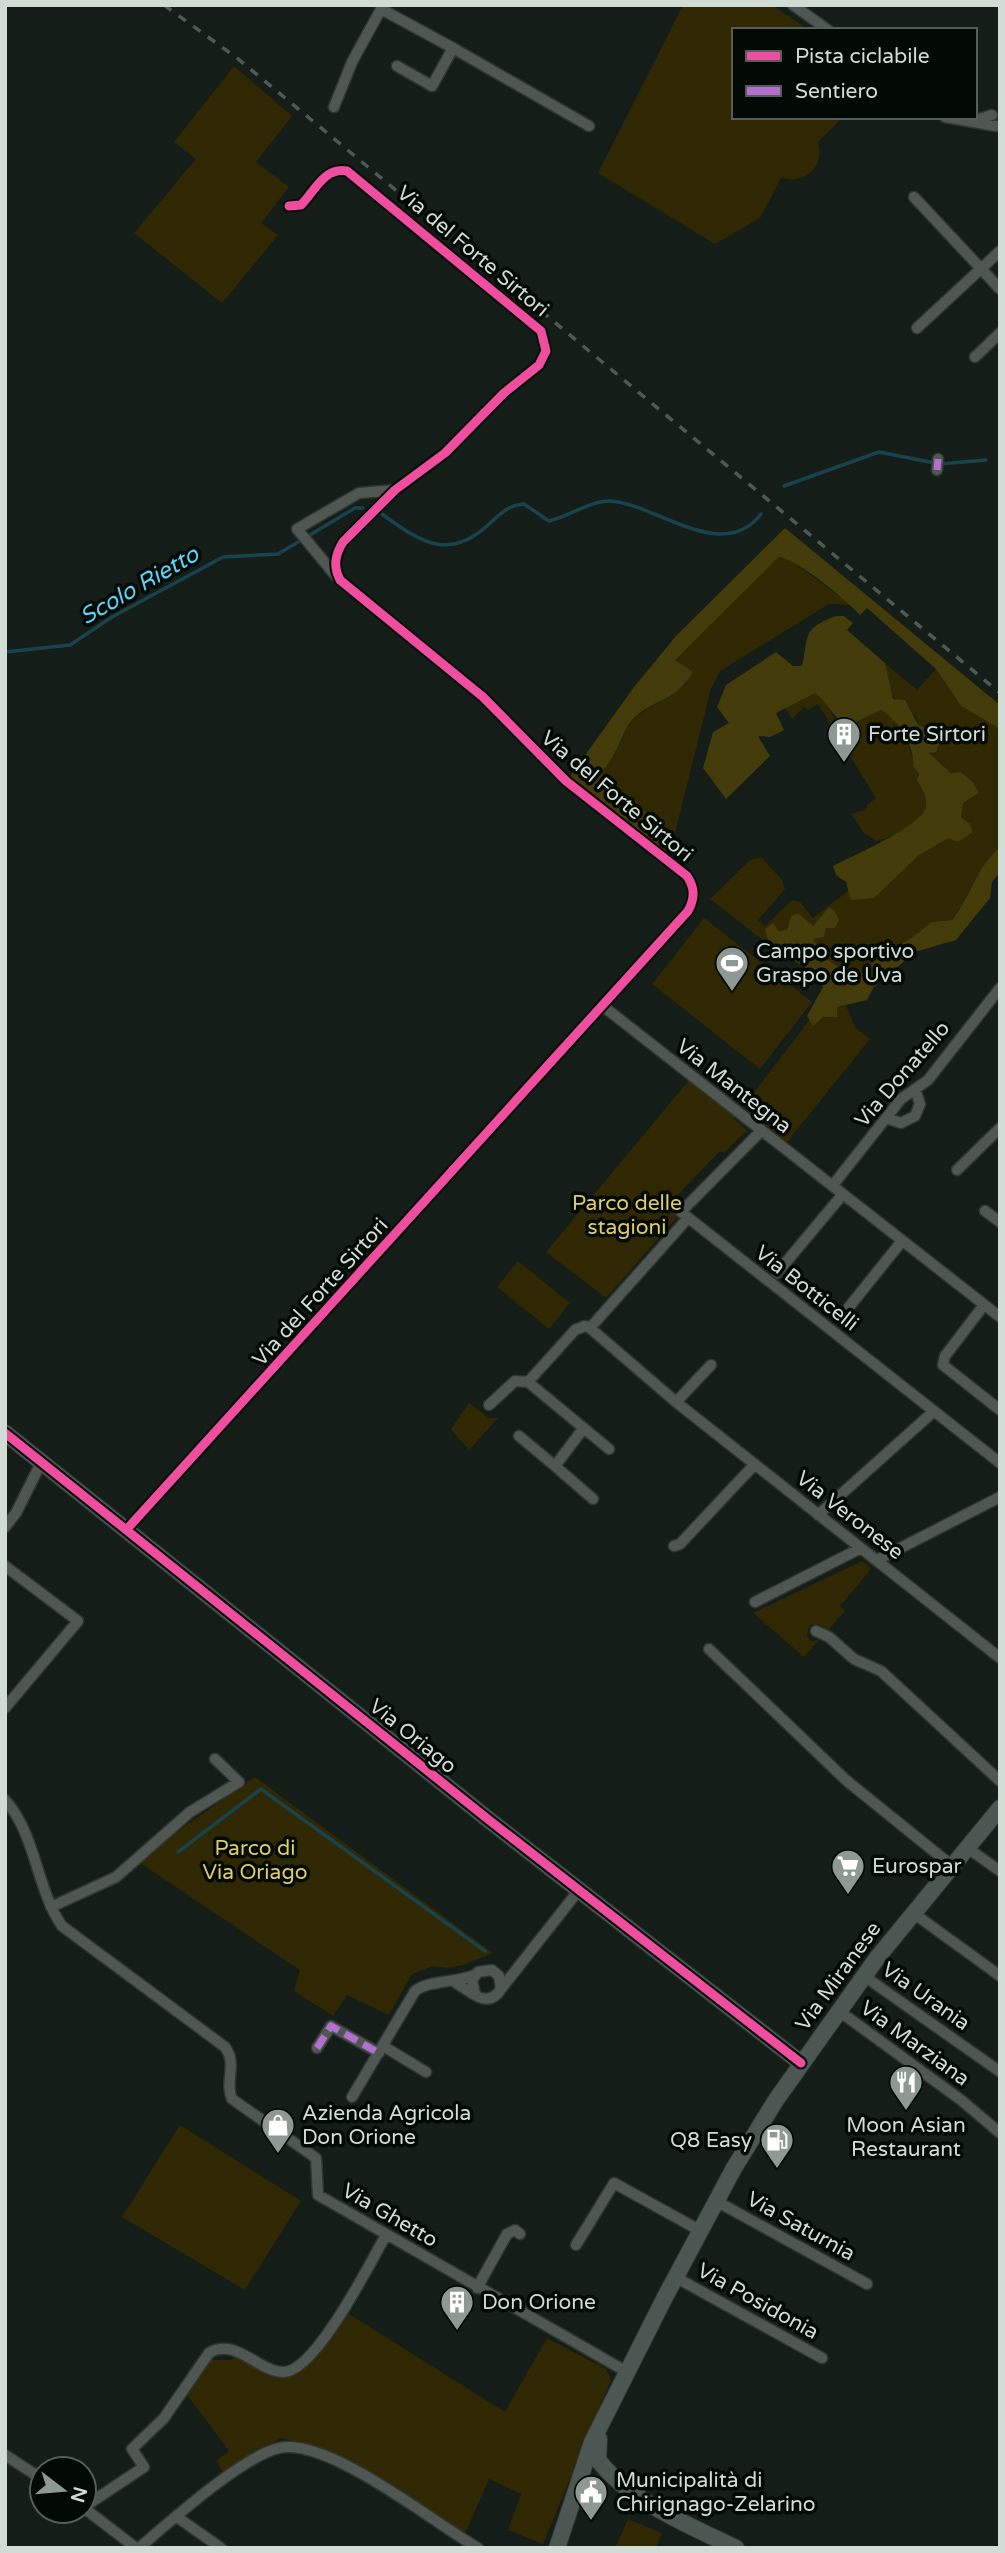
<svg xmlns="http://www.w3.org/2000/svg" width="1005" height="2553" viewBox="0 0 1005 2553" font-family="'Varela Round',sans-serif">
<rect width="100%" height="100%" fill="#141d18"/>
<path fill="#2f2803" d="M683,5H772L809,30H734V117H843L818,142C826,166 805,185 781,178L760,218L715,244L598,173Z
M234,66L292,116L256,162L289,187L261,223L278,235L222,303L134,233L196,159L174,142Z
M778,557L788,558L851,605L829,604L720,671L711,689L673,841L668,832L659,830C654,817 642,812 635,800L618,795L604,783L602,771C619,756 620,733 633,720C644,708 671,698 687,683L674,660Z
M885,663L917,690L936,669L961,706L1000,729V848C977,866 969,898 952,920L931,922C906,947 871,956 852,986L840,980L837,966L829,961L819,964L813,939L829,907L813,926L791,916L787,930L779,931L773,924L765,930L769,945L710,899L750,860L761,857L782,880L785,889L758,920L765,926L792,900L800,902L813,918L849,890L918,856L970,824L961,817L963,803L979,793L973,782L961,772L951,773L928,752L932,729L919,726L916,716L891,695Z
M815,692L827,702L834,719H862L881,710C910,727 912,760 922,789C924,794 927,799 926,804C924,822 891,839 876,841L863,832L851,814L867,809V805L876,798L818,704L808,710L804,707L792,719L785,708Z
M704,918L812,1002L760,1069L652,984Z
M823,1002L845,1003L855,1027L870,1039L787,1142L743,1107Z
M690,1079L736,1114L734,1119L747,1130L724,1153L720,1151L667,1206L678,1216L606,1298L546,1252Z
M518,1261L570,1303L549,1329L497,1287Z
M469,1403L489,1418H498L469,1450L451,1429Z
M862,1561L871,1569L840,1606L845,1611L828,1630L819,1624L809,1625L807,1636L811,1641L819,1640L804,1657L753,1613Z
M255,1777L493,1953L463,1965L448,1968L433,1966L412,1974L389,2015L347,1995L333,2016L294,1991L300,1970L140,1863L158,1845Z
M180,2125L301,2201L245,2290L122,2217Z
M341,2309L505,2412L547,2338L606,2369L611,2380L543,2544L508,2530L521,2494L489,2479L465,2534C405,2492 353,2454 281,2438L225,2474L216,2461L229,2451L185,2392L209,2360H232L237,2355L289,2374Z
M628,2519L662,2533L656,2548H615Z"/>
<path fill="#443b0b" d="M785,528L1000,705V729L961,706L936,669L867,608L860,615C846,600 797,559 779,557L675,660L693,672C676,702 653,699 633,719C621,732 618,756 602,771L604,783L618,795L635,800C642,812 654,817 659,830L668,832L673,841L670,851L665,852L572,784L571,775L634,687L676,636Z
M836,616H844L853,623L847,630L885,663L893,699L905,700L919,726L932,729L941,738L936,752L929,753L951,773L961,772L973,782L979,793L963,803L961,817L970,824L973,832L958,842L948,838L918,856L874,898L851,900L846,882L836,875L833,866C852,856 923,826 926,806C927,796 921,787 917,780L919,774L913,766C915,746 898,720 881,710L847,726C832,717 829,703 815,693L776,713L784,730L770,737L758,736L770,756L726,799L703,768L713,732L729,723L717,707L726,685L776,652L793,666H802C809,636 801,629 836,616Z
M1000,848V872L992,882L990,898L956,940L915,952L873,988L867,1000L837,1007V1017H823L813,1026L807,1016L823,987L808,969L769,945L765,929L773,923L779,931L787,930L791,916L798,913L813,926L829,907L835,911L839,920L835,928H826L824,937L813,939L822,954L819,963L828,960L837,966L840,980L852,985C871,956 906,946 931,922L952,920C970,898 977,865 1000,848Z"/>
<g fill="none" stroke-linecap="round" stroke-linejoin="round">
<path stroke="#18434d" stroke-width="3.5" d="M784,486L879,452L940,464L986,460
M382,514C419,541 448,562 488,525C500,514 508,505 524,504L549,521C568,517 591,500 611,501C658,505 723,564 761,514
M5,652L70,645L112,617L223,557L278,554L355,508H363
M178,1852L261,1789L485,1951"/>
<defs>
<path id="street" d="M381,5V9L453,48L432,86L397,66
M793,5L828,30
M453,48L589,126
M334,107L352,62L381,9
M945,117L996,126
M973,121L992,115
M914,197L1000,289
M917,328L1000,251
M975,357L1000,333
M937,470L938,459
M336,576L297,529L359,493L395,490
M604,1007L1000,1317
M886,1118L901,1123L915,1116L920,1104L915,1089
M761,1131L681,1212L1000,1463
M957,1170L1000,1128
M833,1185L901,1099L928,1080L1000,988
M985,1211L1000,1222
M777,1273L843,1194
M984,1305L945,1356L943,1365L1000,1410
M849,1307L902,1241
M590,1328L676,1402L1000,1658
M590,1328L585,1326L575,1330L528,1382L609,1449
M590,1328L688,1218
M676,1402L711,1365
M489,1405L515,1381L528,1382
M519,1436L555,1466L583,1429
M555,1466L593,1499
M818,1515L933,1412
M5,1527L16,1513L42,1461
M127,1529L688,911C695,898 695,888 687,876L566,781L483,697L340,580C333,566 335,555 343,542L395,490L445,453L504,393L539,365L546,351L541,331L347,171C324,167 315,191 301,205L289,206
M674,1546L680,1544L755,1464
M877,1560L1000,1497
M5,1566L78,1621L5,1708
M755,1602L861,1548
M816,1631L829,1637L854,1659L881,1671L1000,1781
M709,1649L847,1781L951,1865
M5,1800C36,1834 36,1888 62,1926L225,2047C238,2065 224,2081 232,2099L316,2158L318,2195L627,2372
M966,1847L1000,1871
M51,1907L116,1877L190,1812L239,1782L215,1759
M912,1912L1000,1976
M864,1976L999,2071
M456,1983C471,1992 488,2010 501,1989L499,1976L492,1970L478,1972L472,1980L475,1994
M501,1989L579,1890
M839,2011L961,2100L1000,2133
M383,2046L426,2072
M317,2048L331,2026L379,2053
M352,2097L415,1991C429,1980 455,1983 475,1975
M716,2201L867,2284
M576,2245L614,2183L699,2230
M675,2277L822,2358
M477,2288L507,2234L515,2230L520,2234
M5,2455L42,2479
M84,2507L144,2467L132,2449L164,2418L209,2353C236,2337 258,2372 284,2372C316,2371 370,2263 386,2235
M84,2508L136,2548
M177,2517L221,2548
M139,2548C168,2523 243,2456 279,2448C328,2437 434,2523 478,2548"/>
<path id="secondary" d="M5,1433L489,1820L801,2063
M599,2439L598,2460C631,2502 688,2525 736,2548
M557,2548L592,2442L664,2299L734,2168L776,2100L877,1958L1000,1808"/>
</defs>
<use href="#street" stroke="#2f3632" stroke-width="13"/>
<use href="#secondary" stroke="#2f3632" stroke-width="18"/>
<use href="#street" stroke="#505752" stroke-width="10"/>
<use href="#secondary" stroke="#4c5753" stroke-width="16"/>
<path stroke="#515854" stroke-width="3.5" stroke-dasharray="9 9" stroke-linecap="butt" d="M164,5L237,58L1000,693"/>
<path stroke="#b36fd0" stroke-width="7" stroke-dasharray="14 7" stroke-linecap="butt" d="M937,470L938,459
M317,2048L331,2026L379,2053"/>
<defs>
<path id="cycleway" d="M5,1433L489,1820L801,2063
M127,1529L688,911C695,898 695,888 687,876L566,781L483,697L340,580C333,566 335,555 343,542L395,490L445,453L504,393L539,365L546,351L541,331L347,171C324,167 315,191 301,205L289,206"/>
</defs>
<use href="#cycleway" stroke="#030905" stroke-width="13"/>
<use href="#cycleway" stroke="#ef4d9e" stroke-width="9"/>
</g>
<defs>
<symbol id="building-pin" viewBox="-11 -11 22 30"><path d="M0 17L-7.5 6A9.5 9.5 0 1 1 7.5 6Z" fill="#8f9993" stroke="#030905"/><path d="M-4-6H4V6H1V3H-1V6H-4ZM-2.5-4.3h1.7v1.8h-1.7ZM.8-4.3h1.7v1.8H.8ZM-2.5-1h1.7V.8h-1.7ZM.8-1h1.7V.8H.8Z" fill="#fff"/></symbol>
<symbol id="stadium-pin" viewBox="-11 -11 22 30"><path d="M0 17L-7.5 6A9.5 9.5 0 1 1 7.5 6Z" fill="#8f9993" stroke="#030905"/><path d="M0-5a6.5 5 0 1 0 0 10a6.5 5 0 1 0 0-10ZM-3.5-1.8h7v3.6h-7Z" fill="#fff"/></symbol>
<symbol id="supermarket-pin" viewBox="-11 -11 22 30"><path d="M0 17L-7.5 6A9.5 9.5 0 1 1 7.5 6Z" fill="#8f9993" stroke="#030905"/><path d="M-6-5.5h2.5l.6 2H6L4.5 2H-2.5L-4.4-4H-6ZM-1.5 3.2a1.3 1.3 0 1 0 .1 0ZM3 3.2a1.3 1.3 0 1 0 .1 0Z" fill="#fff"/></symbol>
<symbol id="restaurant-pin" viewBox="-11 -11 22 30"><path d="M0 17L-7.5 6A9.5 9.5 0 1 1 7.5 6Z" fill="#8f9993" stroke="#030905"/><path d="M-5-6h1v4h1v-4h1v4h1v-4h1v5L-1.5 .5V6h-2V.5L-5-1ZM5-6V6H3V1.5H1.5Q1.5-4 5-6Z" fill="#fff"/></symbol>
<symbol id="shop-pin" viewBox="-11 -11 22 30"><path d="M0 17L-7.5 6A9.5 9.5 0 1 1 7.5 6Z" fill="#8f9993" stroke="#030905"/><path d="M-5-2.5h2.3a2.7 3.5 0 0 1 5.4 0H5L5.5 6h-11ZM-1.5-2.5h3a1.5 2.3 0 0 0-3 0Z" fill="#fff"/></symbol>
<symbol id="fuel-pin" viewBox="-11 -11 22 30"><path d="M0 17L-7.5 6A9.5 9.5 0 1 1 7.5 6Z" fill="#8f9993" stroke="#030905"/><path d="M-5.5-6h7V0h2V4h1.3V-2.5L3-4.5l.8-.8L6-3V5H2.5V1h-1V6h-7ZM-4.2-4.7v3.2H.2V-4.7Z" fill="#fff"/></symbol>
<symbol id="civic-pin" viewBox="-11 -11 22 30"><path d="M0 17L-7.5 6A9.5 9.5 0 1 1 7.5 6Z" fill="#8f9993" stroke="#030905"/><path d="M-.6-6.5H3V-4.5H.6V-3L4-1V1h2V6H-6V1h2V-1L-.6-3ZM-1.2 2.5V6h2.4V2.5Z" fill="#fff"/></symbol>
</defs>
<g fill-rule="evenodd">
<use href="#building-pin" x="825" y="715" width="38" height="52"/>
<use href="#stadium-pin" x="713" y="944" width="38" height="52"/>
<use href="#supermarket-pin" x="829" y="1847" width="38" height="52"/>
<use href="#restaurant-pin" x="887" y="2063" width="38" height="52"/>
<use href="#shop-pin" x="259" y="2106" width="38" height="52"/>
<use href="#fuel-pin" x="758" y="2121" width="38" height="52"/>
<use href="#building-pin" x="438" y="2283" width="38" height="52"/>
<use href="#civic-pin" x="572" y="2473" width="38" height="52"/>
</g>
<g text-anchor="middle" stroke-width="7" stroke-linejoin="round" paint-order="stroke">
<g font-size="21" fill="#d1dcd5" stroke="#030905">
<text transform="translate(473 251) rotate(40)" y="7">Via del Forte Sirtori</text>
<text transform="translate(617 796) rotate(40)" y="7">Via del Forte Sirtori</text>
<text transform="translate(902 1074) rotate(-49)" y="7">Via Donatello</text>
<text transform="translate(734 1086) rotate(38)" y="7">Via Mantegna</text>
<text transform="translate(807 1288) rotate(38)" y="7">Via Botticelli</text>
<text transform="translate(320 1292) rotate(-48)" y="7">Via del Forte Sirtori</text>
<text transform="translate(850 1515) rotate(38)" y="7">Via Veronese</text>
<text transform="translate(413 1736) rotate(39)" y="7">Via Oriago</text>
<text transform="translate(838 1976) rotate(-54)" y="7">Via Miranese</text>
<text transform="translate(926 1996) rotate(35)" y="7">Via Urania</text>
<text transform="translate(915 2043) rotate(36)" y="7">Via Marziana</text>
<text transform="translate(390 2215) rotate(30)" y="7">Via Ghetto</text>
<text transform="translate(801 2226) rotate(29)" y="7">Via Saturnia</text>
<text transform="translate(758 2301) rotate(29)" y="7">Via Posidonia</text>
</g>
<g font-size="21" fill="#d1dcd5" stroke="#030905" text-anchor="start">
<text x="868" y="741">Forte Sirtori</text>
<text x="756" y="958">Campo sportivo<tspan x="756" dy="24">Graspo de Uva</tspan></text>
<text x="872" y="1873">Eurospar</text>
<text x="302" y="2120">Azienda Agricola<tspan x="302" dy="24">Don Orione</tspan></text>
<text x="906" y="2132" text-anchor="middle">Moon Asian<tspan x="906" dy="24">Restaurant</tspan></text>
<text x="752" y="2147" text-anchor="end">Q8 Easy</text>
<text x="482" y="2309">Don Orione</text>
<text x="616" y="2487">Municipalità di<tspan x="616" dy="24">Chirignago-Zelarino</tspan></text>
</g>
<g font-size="21" fill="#dfcb6b" stroke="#030905">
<text x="627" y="1210">Parco delle<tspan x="627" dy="24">stagioni</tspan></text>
<text x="255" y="1855">Parco di<tspan x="255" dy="24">Via Oriago</tspan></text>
</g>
<g font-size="23" font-style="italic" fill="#57d6f5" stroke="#030905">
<text transform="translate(139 585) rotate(-30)" y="8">Scolo Rietto</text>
</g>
</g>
<rect width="1005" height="2553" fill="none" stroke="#d1dcd5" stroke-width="14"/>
<rect x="732" y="28" width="245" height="91" fill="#030905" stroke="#555d58" stroke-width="2"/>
<rect x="746" y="51" width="35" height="10" fill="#ef4d9e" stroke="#555d58" stroke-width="2"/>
<text x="795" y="63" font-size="21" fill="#d1dcd5">Pista ciclabile</text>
<rect x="746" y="86" width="35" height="10" fill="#b36fd0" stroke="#555d58" stroke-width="2"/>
<text x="795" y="98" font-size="21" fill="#d1dcd5">Sentiero</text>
<g transform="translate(63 2490) rotate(106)"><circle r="33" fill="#030905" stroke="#555d58" stroke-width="2"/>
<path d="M0-5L12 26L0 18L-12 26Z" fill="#8f9993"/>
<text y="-10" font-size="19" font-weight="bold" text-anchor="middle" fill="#d1dcd5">N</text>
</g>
</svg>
